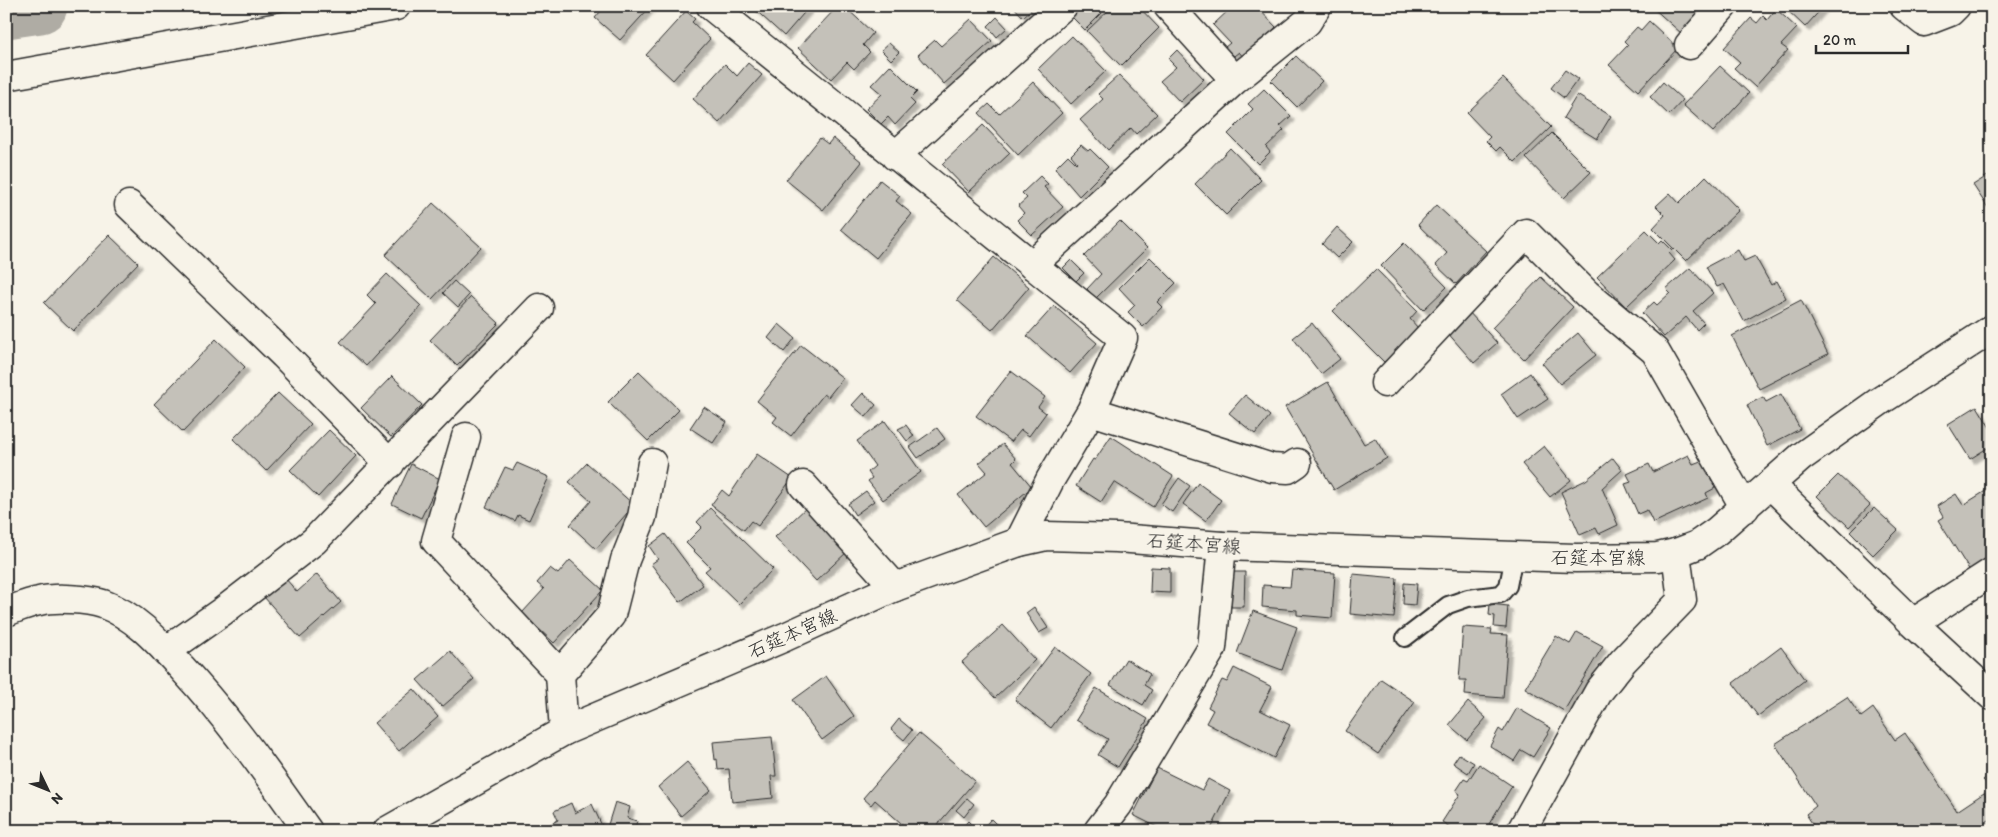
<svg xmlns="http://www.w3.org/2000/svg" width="1998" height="837" viewBox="0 0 1998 837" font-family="Itim,'Klee One',sans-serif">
<defs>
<filter id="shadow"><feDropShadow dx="4.5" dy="4.5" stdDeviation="1" flood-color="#0004"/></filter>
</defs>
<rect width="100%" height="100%" fill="#f7f3e8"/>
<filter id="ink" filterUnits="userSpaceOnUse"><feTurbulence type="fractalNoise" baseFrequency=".02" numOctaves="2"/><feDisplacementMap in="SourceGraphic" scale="10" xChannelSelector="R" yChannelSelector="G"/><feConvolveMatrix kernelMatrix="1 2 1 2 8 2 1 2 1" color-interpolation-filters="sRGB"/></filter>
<g filter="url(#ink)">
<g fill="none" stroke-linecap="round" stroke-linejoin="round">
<path stroke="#afaca4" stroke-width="55" d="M6,11L40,6"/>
</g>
<path fill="#c4c1b9" stroke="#2b2b2b" filter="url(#shadow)" d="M605,6H651L620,40L595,18Z
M751,6H810L784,36Z
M838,6H844L873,33L863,45L870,52L854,69L847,62L831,79L798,48Z
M1013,6H1035L1023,17Z
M1081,6H1096L1102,13L1085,30L1071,16Z
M1113,6H1138L1159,28L1121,66L1087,31Z
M1233,6H1256L1276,27L1244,58L1239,52L1234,56L1225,47L1230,43L1213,25Z
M1651,6H1707L1682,34Z
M1783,6H1824L1805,27Z
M1776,9L1797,28L1781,45L1788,50L1755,87L1734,68L1740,62L1724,48L1751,18L1757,23L1763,16L1767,20Z
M686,11L695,19L692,22L710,39L673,80L646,55Z
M997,17L1007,28L997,37L988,26Z
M971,19L992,41L944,84L918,55L935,40L941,46Z
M1649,21L1678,48L1638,91L1609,65L1628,45L1624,41L1637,27L1641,30Z
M1072,36L1106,71L1071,104L1038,69Z
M889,43L899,52L891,60L881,50Z
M1177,50L1204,79L1180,102L1160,81L1176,67L1168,59Z
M1296,56L1322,81L1297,107L1271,81Z
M748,63L762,75L719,123L693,99L725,64L737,76Z
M890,65L917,92L910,99L915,104L895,125L888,117L881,124L866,109L882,94L871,85Z
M1720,66L1749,93L1713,132L1683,105Z
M1565,70L1578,79L1564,98L1551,88Z
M1119,75L1157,114L1136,134L1131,128L1108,150L1080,120L1103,99L1098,94Z
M1503,78L1551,127L1515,162L1500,147L1496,151L1486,141L1490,137L1467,113Z
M1033,82L1062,113L1018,155L979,113L989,104L999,114Z
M1663,82L1683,100L1669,115L1650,97Z
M1264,89L1291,116L1280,126L1284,130L1266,147L1270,152L1258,164L1228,134L1253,109L1248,104Z
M1577,95L1611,116L1597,139L1563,118Z
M983,125L1010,153L969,192L942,164Z
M1552,133L1591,172L1564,198L1526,158Z
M820,138L828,144L833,138L862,162L823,210L786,180Z
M1081,145L1088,151L1090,149L1108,167L1079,196L1055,168L1068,155L1076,163L1077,162L1071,155Z
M1230,148L1261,180L1226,215L1195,184Z
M1992,173V214L1973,185Z
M1040,176L1048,184L1044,187L1063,207L1032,235L1017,220L1024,213L1018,206L1027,198L1022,193Z
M1706,176L1739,210L1686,261L1653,228L1665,215L1656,206L1670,193L1679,203Z
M880,180L900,196L896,201L912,214L876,258L841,229Z
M433,203L481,247L432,299L385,255Z
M1436,205L1486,251L1456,284L1436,265L1447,253L1418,225Z
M1120,221L1147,248L1096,298L1087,289L1101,274L1084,256Z
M1337,227L1353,242L1337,258L1322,244Z
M1646,230L1659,243L1662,240L1672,250L1669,253L1675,260L1626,307L1597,277Z
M109,235L138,263L73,331L44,303Z
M1404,243L1447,287L1423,310L1381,266Z
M1738,250L1744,261L1755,256L1771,285L1777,281L1786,298L1744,321L1724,284L1717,287L1706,267Z
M994,257L1029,287L992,330L957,300Z
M1150,257L1176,283L1157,302L1162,307L1143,327L1128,312L1135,305L1119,288Z
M1071,260L1084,273L1076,281L1063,268Z
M1690,268L1713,293L1693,311L1704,323L1697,330L1686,317L1664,337L1642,313L1654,302L1657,305L1670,293L1666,289Z
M1376,269L1417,311L1410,319L1418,328L1384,362L1333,311Z
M387,274L421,306L366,366L340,342L376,304L367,295Z
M1541,277L1573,307L1524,359L1492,328Z
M454,281L469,295L458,307L443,293Z
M471,297L499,323L457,366L430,340Z
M1801,300L1828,354L1759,389L1732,336Z
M1054,306L1097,343L1070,373L1027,336Z
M1468,311L1497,343L1474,363L1446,331Z
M1312,323L1340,359L1321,374L1293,338Z
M779,324L795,338L784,352L768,338Z
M1578,333L1596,355L1560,384L1542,363Z
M216,339L245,367L183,432L154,404Z
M801,345L843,378L828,397L824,394L791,436L773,422L777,417L757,401Z
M639,371L679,410L648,441L608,402Z
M1011,371L1045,397L1038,407L1046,413L1029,436L1021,430L1011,442L976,416Z
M1530,373L1548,399L1518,419L1501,394Z
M392,376L422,405L391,437L361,408Z
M1328,382L1364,444L1375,438L1387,458L1334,490L1285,407Z
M278,393L311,424L266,471L233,439Z
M863,393L876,405L866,417L852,405Z
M1781,394L1800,429L1767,446L1747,405L1763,397L1766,402Z
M1245,395L1270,416L1255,434L1229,413Z
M1977,406L1992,431V445L1970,459L1948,424Z
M704,407L727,422L713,443L690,428Z
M885,421L921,472L883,500L868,481L872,478L868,472L875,466L857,441Z
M906,425L914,436L907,441L898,429Z
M937,428L945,439L918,458L910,447Z
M329,430L356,456L318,497L290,470Z
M1111,436L1173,476L1153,507L1114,482L1101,502L1076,486L1093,459L1095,460Z
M1003,444L1016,459L1012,463L1032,487L984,527L958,495L987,472L979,463Z
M1544,446L1571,480L1550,497L1522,464Z
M757,454L792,478L758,526L751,521L744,530L711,505L722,490L729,496Z
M1688,455L1693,464L1703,460L1715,488L1706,493L1708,498L1653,523L1647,510L1638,514L1625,484L1631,482L1627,474L1649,464L1653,472Z
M1613,458L1622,470L1602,488L1618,525L1599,534L1596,528L1580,535L1561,492L1586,480Z
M517,463L549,477L529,520L518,515L515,521L486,507L505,467L513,470Z
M587,463L634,505L596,549L570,525L591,501L569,482Z
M411,464L440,479L421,518L392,504Z
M1838,475L1870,505L1849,527L1817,496Z
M1179,478L1190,486L1172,512L1161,504Z
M1198,483L1221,500L1206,521L1183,504Z
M1992,487V557L1970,571L1938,520L1943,517L1937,506L1956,494L1963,505Z
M866,491L874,501L855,515L848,504Z
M808,506L849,550L816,581L775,537Z
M710,508L773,569L739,604L705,571L710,567L686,543L702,527L697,522Z
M1874,508L1898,530L1873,555L1850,532Z
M665,534L703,585L680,602L651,564L658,559L649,546Z
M570,560L603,590L554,643L522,613L544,589L537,583L550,568L558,574Z
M1151,567L1170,568V593L1150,592Z
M1292,570L1335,573L1332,618L1297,615V610L1262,607L1263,585L1290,587Z
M1232,572H1245L1244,607H1231Z
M317,574L341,602L300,638L264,597L286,579L297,592Z
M1353,574L1397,578L1394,618L1350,614Z
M1404,583L1417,584L1415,605L1403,604Z
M1490,604L1508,606L1506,628L1494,627L1495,616L1489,615Z
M1034,607L1048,628L1039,633L1026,613Z
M1253,611L1297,627L1282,670L1237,653Z
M1003,625L1035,660L995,698L962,662Z
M1463,627L1492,629L1491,634L1508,635L1503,698L1465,695L1466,680H1459Z
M1577,632L1603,646L1564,711L1525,688L1556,636L1570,644Z
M1055,647L1091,674L1051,728L1015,700Z
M1781,647L1805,680L1758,716L1733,683Z
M450,651L474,679L442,707L417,680Z
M1126,659L1150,674L1144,685L1152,690L1143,705L1110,685Z
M1234,668L1272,687L1260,710L1290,725L1274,758L1206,723L1213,710L1208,707L1222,680L1227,682Z
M826,676L854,716L822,740L793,700Z
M1381,679L1415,702L1378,754L1345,731Z
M1096,688L1148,719L1118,767L1098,755L1108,739L1076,720Z
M414,689L438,717L399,751L374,723Z
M1847,697L1861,717L1873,708L1895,740L1905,733L1957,811L1984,793L1992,804V818L1973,831H1817L1806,814L1816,806L1775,744Z
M1468,702L1486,718L1467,740L1449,725Z
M1517,708L1551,728L1533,757L1521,750L1514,761L1490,746L1499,729L1503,732Z
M899,719L912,730L904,740L891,729Z
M919,733L975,781L932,831H910L875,800L871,805L863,798Z
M772,737L776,776H771L773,798L732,802L729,769L718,770L717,759L715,760L713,742Z
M1459,754L1474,763L1468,773L1453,763Z
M687,762L711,790L681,816L658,787Z
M1479,764L1512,786L1489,824L1493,827L1490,831H1456L1442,822L1460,794L1456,791L1464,779L1468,781Z
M1157,768L1202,790L1208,779L1230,791L1210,831H1165L1133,815Z
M1992,771V789L1983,780Z
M967,798L974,804L964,817L956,810Z
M615,802L630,807L627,818L637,821L634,831H606Z
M571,803L575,813L592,804L602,826L593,831H537L558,820L554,811Z
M991,819L1003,831H980Z
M968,821L978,831H959Z"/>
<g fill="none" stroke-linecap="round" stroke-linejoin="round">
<defs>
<path id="service" d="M1405,638L1448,605L1468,598L1501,594L1508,586L1514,556"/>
<path id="minor" d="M711,6L1123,338L1091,411L1050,480L1019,542
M1168,6L1235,80
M1904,6L1924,22L1950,12L1956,6
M1689,45L1723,6
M6,76L396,6
M895,156L1063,6
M129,205L284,355L390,464
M1032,265L1235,80L1307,22L1317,6
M1385,383L1526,233L1587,294L1655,351L1745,508
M1091,411L1272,468L1288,469L1297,463
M466,437L436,541L560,674
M1770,484L1913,623L1992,696
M803,485L895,587
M1913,623L1992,572
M166,651L223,611L314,541L539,308
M564,731L560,674L611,615L625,560L642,517L652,463
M1098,831L1118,805L1212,648L1222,546
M1521,831L1599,691L1623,661L1682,600L1676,553"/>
<path id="secondary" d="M387,831L564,731L785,637L895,587L1019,542L1046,536L1117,538L1222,546L1576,558L1658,557L1676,553L1697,545L1717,531L1801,457L1880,401L1992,329"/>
<path id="trunk" d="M6,612C17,608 28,603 39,601C54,597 88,599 103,604C136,616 159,643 182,668C229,719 268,774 308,831"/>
</defs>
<use href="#service" stroke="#2b2b2b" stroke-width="20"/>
<use href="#minor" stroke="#2b2b2b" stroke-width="31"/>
<use href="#secondary" stroke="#2b2b2b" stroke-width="31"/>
<use href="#trunk" stroke="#2b2b2b" stroke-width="31"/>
<use href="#service" stroke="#f7f3e8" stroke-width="16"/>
<use href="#minor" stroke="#f7f3e8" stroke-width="28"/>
<use href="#secondary" stroke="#f7f3e8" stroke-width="28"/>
<use href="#trunk" stroke="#f7f3e8" stroke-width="28"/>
</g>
</g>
<g text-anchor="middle" stroke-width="4" stroke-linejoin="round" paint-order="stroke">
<g font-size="19" fill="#2b2b2b" stroke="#f7f3e8">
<text transform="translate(1194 543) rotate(4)" y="7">石筵本宮線</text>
<text x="1598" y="564">石筵本宮線</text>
<text transform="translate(792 633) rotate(-24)" y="7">石筵本宮線</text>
</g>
</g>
<rect width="1998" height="837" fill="none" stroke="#f7f3e8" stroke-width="25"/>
<rect x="12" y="12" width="1973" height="812" fill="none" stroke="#2b2b2b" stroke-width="2" filter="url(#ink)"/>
<g transform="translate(48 790) rotate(133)" stroke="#f7f3e8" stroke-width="4" paint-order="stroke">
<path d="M0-4L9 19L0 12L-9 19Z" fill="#2b2b2b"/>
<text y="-8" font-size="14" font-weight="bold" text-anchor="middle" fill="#2b2b2b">N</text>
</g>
<path d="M1816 45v8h92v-8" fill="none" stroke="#2b2b2b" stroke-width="2.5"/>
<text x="1823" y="45" font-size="15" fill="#2b2b2b" stroke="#f7f3e8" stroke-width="4" paint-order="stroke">20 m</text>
</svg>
